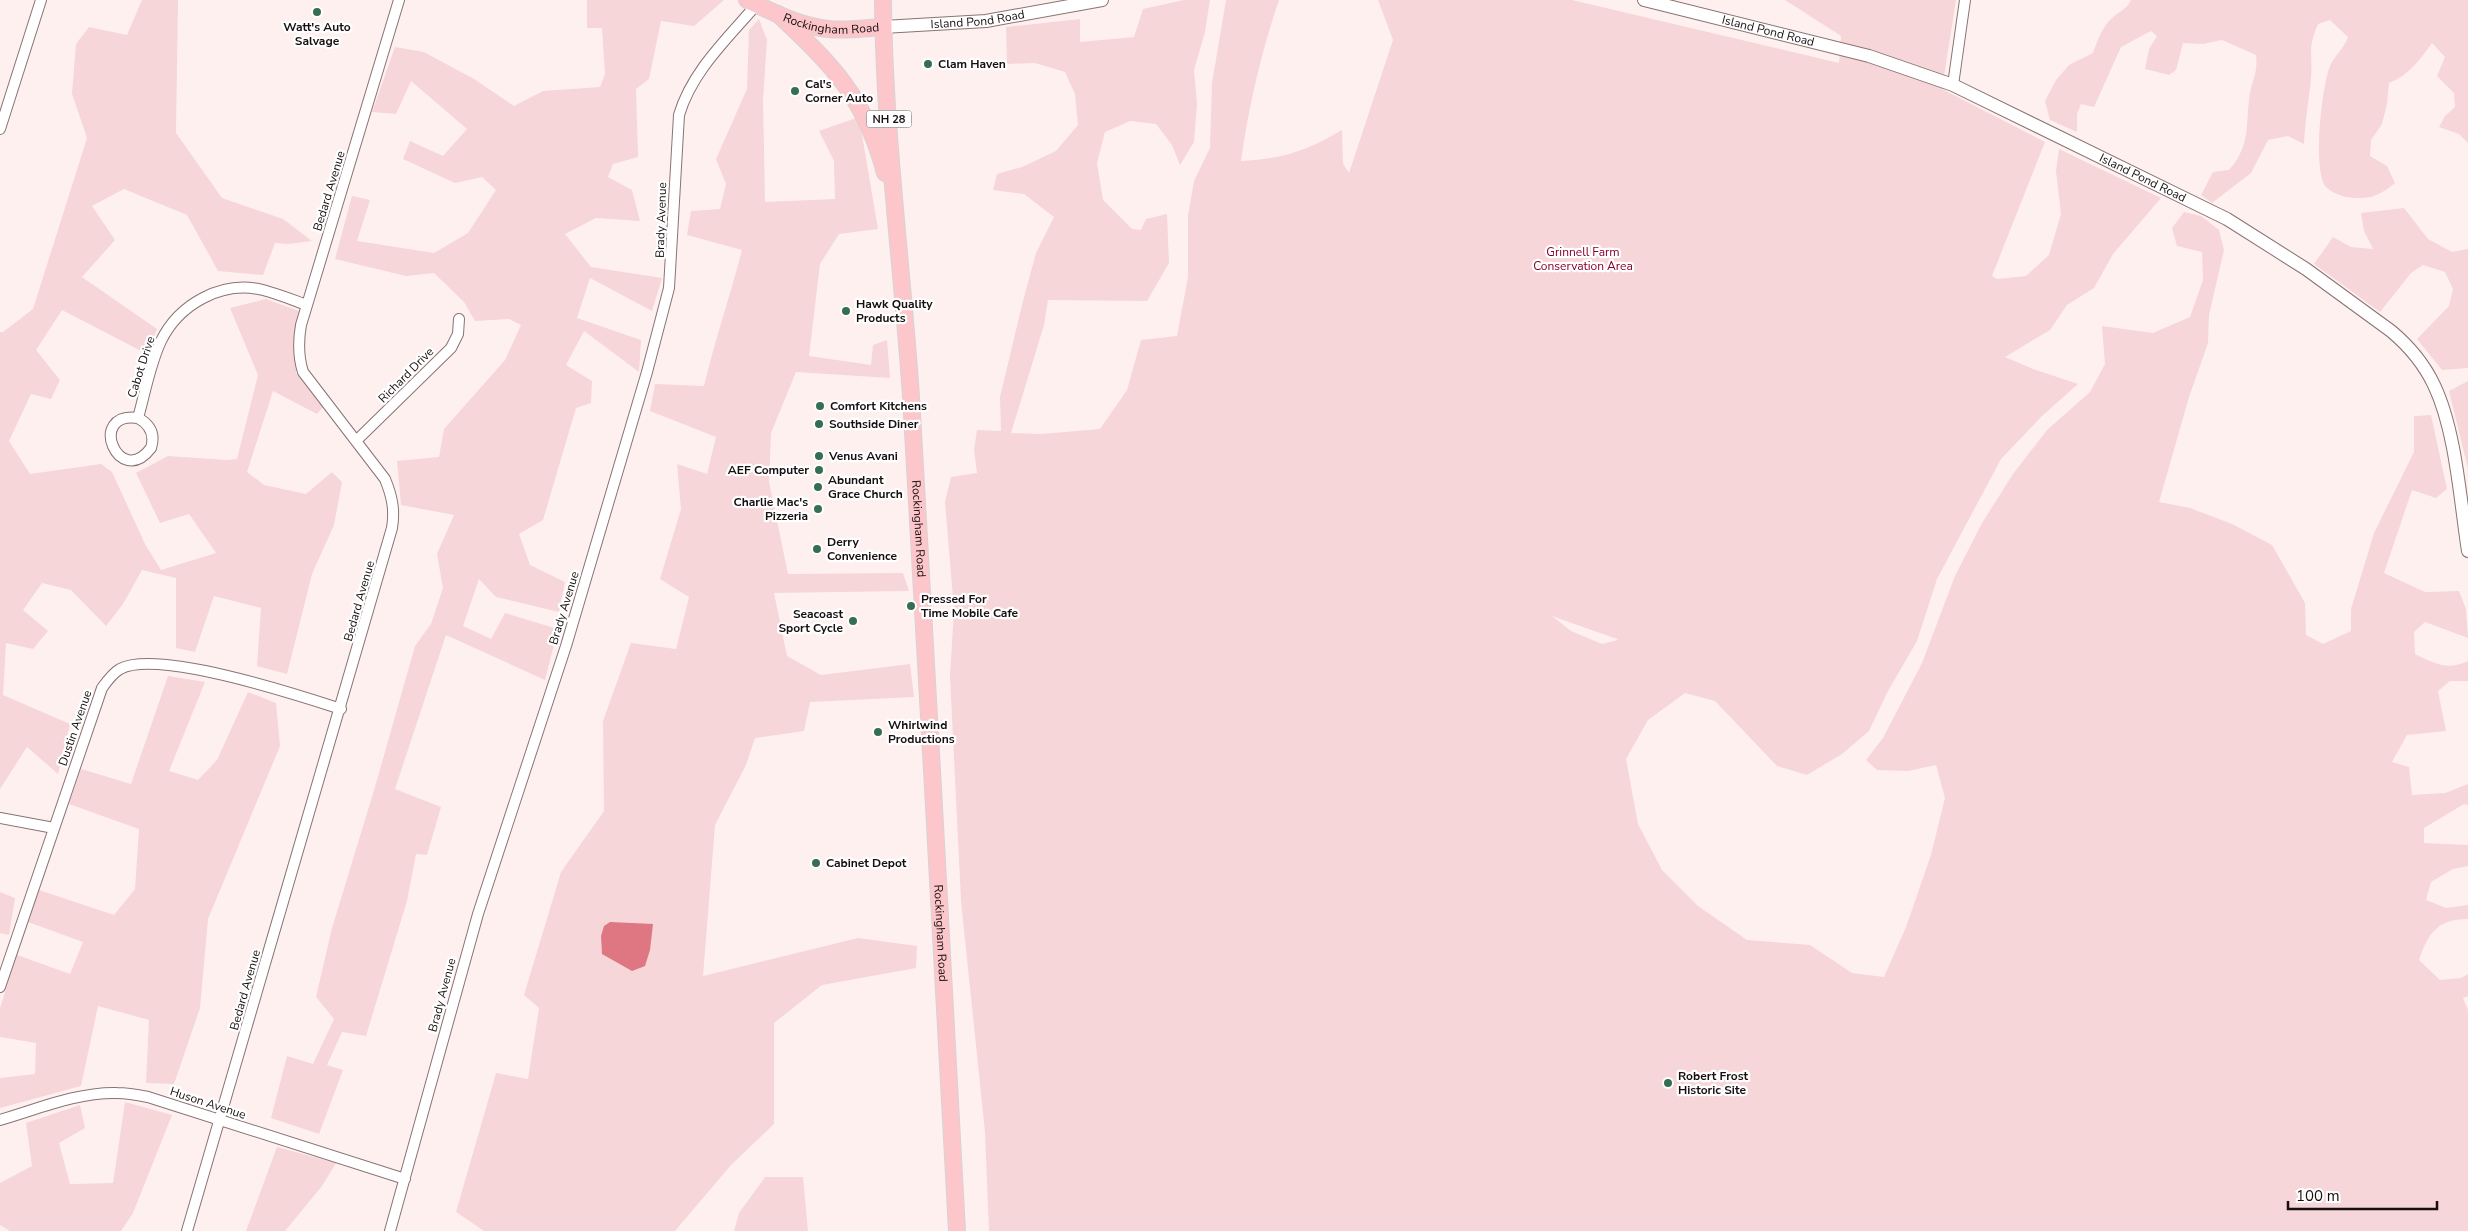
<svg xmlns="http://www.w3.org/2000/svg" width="2468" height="1231" viewBox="0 0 2468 1231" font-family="'Nunito Sans',sans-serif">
<rect width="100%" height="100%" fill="#fff0f0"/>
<path fill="#f6d6d8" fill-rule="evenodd" d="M142,0H178L176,133L222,198L283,219L312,241L288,244L275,243L263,275L218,271L187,215L124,189L92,206L115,240L82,277L157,329L147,354L62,310L36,350L60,380L51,399L31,394L9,441L30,474L101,464L112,472L145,544L161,570L216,553L189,514L160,523L136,473L168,456L227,460L237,459L258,375L230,308L266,299L299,311L296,373L324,406L317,414L273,391L247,472L264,485L306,494L332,472L342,482L334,525L312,574L287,674L257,666L261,608L214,596L195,652L176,648V578L142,570L123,604L106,626L71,590L42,583L23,610L48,631L33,649L6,643L3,695L70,724L58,774L27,747L0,789V332H3L33,309L87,138L72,94L76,44L89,27L127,35Z
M587,0H724L694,26L661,21L649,79L636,89L638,157L613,164L608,177L632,190L640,221L596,218L565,234L591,267L662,278L652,311L590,278L577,318L641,340L639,372L584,331L566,365L592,381L591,403L576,408L543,520L519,534L530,565L565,582L559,612L496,597L479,579L463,626L491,639L505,613L558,629L545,680L446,635L395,789L441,807L427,855L416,854L407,901L366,1036L342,1032L327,1065L343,1070L319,1134L271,1118L287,1056L313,1064L334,1019L316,997L332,928L375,787L415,646L431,624L443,588L437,554L454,515L401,505L397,461L439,457L444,429L505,360L521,325L509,319L475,321L464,302L434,273L406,276L335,259L352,196L370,200L357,241L434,253L468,233L496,190L482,177L455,183L403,159L410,141L443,156L467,129L411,81L396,114L372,112L395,47L424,52L474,79L514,106L543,91L600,87L605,74L602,28H587Z
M1184,0H1210L1205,32L1194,70L1197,104L1194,142L1180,165L1172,145L1156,124L1130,121L1105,132L1097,163L1103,200L1132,229L1141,230L1146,219L1167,214L1169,263L1147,301L1048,300L1044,325L1011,433L1041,434L1100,429L1127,390L1141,340L1177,336L1188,277V216L1194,181L1210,148L1212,83L1226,0H1279C1261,53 1249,105 1241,161C1283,159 1306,151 1342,130L1343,164L1349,173L1393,40L1378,0H1572L1839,63L1841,36L1785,0H1956L1942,89L2045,142L1992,276L1997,279L2026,276L2049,255L2061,214L2056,171L2059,149L2161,198L2113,254L2094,288L2067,305L2050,330L2005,357L2033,369L2078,384L2042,416L2001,459L1937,579L1917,641L1888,691L1869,731L1842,754L1807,775L1777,766L1715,701L1685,693L1648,720L1626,759L1638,824L1662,870L1698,906L1747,940L1810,945L1852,973L1884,977L1906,927L1931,855L1945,798L1936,765L1908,771L1877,770L1866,760L1883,738L1922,663L1955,576L1982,523L2013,474L2047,430L2090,392L2105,364L2102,326L2153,333L2190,317L2203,280L2202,252L2177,246L2172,228L2184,212L2201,216L2219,230L2224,250L2209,315L2208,343L2189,397L2159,502L2190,508L2232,524L2272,545L2305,603L2306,635L2323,644L2351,631V609L2374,533L2414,452V416L2431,415L2447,489L2436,498L2412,490L2384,573L2425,592L2459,591L2466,609L2468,638L2425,622L2414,632L2415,654C2433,663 2448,671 2468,661V681H2450L2438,691L2446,731L2407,735L2392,762L2409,767L2412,795L2445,793L2468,784V805L2464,804L2424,828V843L2468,845V866L2453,869L2431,882L2426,900L2446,908L2468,905V919C2437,919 2428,934 2419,960L2440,980L2461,978L2468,974V996L2463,998L2468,1010V1231H989L985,1132L961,901L950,676L954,610L945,502L951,477L977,473L974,450L977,430L1001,431L1000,397L1023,301L1036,253L1054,217L1024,194L993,190L997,174L1022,167L1056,151L1078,125L1075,94L1065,72L1035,63L1007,64L1006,27L1080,19V42L1134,37L1143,9ZM1552,616L1617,639L1618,640L1602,644L1571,631Z
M2131,0H2468V143L2459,134L2439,127L2445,116L2455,107L2454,93L2437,76L2445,57L2432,43C2419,61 2409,75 2389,83L2387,104L2382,124L2371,140L2370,156L2387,166L2395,183C2378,197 2368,200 2346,197C2341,196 2329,191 2326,187C2312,171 2322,85 2330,66C2334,56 2344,49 2348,37L2330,20L2318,24C2307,49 2313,54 2311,78C2309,100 2305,121 2304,144L2288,136L2268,140L2251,173L2212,203L2201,195L2213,172L2229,170C2252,144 2245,123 2250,93C2253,78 2258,72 2256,55L2222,40L2203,44L2183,43L2176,70L2169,75L2145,69L2149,49L2157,36L2151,31L2121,47L2094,107L2081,104L2077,114V132L2050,120L2045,101L2056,80L2069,65L2093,53C2097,42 2101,30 2109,21C2117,12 2126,11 2131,0Z
M759,19L767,40L763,100L765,202L835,199L834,161L819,131L859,117L878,229L839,234L820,264L809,356L871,365L873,345L887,340L890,378L796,372L771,433L769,482L788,574L903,573L909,591L774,593L787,656L821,675L910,664L914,697L810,702L804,731L755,738L746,765L715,825L703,976L858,938L917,946L916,968L822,985L774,1023V1124L731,1165L675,1231H484L456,1212L496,1073L528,1079L539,1008L524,995L561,872L604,811L603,721L631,643L676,649L689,597L660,579L681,509L677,464L707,474L716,437L650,411L655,384L704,386C715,340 730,296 742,250L687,235L691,211L720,209L726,184L716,159L747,89L749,30Z
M2404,208L2428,239L2452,252L2468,249V368L2442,370L2417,339L2449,306L2453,289L2445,272L2423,265L2411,273L2380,312L2314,264L2333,237L2351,247L2373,249L2364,231L2361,213Z
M2468,381V469L2449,391Z
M168,676L205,682L169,771L198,780L217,760L248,692L276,703L280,746L208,919L200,1008L174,1084L146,1083L149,1020L98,1006L81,1086L0,1108V1078L35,1074L36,1043L0,1037V1008L17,955L70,974L83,942L28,922L39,890L114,915L135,889L139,829L69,804L81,769L131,784Z
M0,892L15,898L9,935L0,933Z
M125,1102L172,1115L133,1213L121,1231H10L0,1225V1183L32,1166L26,1123L80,1105L85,1128L59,1143L70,1184L113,1183Z
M277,1147L336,1163L322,1186L285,1231H246Z
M765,1177H803L808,1231H734L739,1213Z"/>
<path fill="#de7782" d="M610,922L653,924L650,950L645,966L632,971L602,954L601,936L604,926Z"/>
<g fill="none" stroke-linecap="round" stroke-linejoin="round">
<defs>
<path id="minor" d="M1953,85L1965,0
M0,129L41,0
M138,418C151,425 155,435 151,448C119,490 86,411 138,418C145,393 150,364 161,341C179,304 222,280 263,290C278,294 293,300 307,305
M356,441L451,348L458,334L459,319
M0,818L54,828
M0,987L102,688C107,681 113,673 120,669C158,649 298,695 341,709
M0,1120C38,1109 77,1092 117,1093C128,1093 138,1095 148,1097L405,1179
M187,1231L392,528C395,510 392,496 385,479L303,372C298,356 298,342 301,325L399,0
M390,1231L478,914L566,646L647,372L669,288L679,115C692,71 728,38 757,4"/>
<g id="tertiary">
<path id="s1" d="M1644,0L1869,56L1953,85L2227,219L2306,269L2391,331C2409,346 2424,364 2434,385C2456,431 2460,500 2468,551"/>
<path id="s2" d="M883,27L986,21L1102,0"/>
</g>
<g id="primary">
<path id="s3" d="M747,0C773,12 799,26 828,29C846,31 865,28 883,27"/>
<path id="s4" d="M883,0C884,132 902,264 911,396C928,674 941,953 957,1231"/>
<path d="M778,14C833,66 865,97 885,173"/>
</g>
</defs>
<use href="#minor" stroke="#897374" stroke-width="12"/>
<use href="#tertiary" stroke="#897374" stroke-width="14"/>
<use href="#primary" stroke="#d5d4d4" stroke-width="18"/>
<use href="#minor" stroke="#fff" stroke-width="10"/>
<use href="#tertiary" stroke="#fff" stroke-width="12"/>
<use href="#primary" stroke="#fdc6cb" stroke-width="16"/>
</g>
<g fill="#356d55" stroke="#fff" stroke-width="2">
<circle cx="317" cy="12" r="5"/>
<circle cx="928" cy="64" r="5"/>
<circle cx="795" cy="91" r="5"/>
<circle cx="846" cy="311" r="5"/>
<circle cx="820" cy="406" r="5"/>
<circle cx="819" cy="424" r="5"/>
<circle cx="819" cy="456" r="5"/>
<circle cx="819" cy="470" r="5"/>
<circle cx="818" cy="487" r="5"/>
<circle cx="818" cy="509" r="5"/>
<circle cx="817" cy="549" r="5"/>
<circle cx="911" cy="606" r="5"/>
<circle cx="853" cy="621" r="5"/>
<circle cx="878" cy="732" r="5"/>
<circle cx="816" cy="863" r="5"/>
<circle cx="1668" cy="1083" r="5"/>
</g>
<g text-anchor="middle" stroke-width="4.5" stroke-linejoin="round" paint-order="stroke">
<rect fill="#fff" stroke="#5d5758" stroke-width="1" x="866.5" y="110.5" width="45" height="17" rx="4"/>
<g font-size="11" font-weight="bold" fill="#170f10">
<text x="889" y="123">NH 28</text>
</g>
<g font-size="12" fill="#170f10" stroke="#fff">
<text dy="4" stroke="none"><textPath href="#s2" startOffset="95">Island Pond Road</textPath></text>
<text dy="4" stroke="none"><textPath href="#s3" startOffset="89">Rockingham Road</textPath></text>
<text dy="4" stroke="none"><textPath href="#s1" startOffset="128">Island Pond Road</textPath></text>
<text dy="4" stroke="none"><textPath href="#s1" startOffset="532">Island Pond Road</textPath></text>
<text transform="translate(329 191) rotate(-73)" y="4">Bedard Avenue</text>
<text transform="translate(661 220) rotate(-88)" y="4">Brady Avenue</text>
<text transform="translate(141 367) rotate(-72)" y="4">Cabot Drive</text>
<text transform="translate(406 375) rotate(-45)" y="4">Richard Drive</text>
<text dy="4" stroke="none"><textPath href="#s4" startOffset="530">Rockingham Road</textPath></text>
<text transform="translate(359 601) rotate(-74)" y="4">Bedard Avenue</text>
<text transform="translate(564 608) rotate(-73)" y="4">Brady Avenue</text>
<text transform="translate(75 728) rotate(-71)" y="4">Dustin Avenue</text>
<text dy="4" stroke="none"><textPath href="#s4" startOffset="935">Rockingham Road</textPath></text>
<text transform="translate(245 990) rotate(-74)" y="4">Bedard Avenue</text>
<text transform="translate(442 995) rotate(-75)" y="4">Brady Avenue</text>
<text transform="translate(208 1103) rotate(18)" y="4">Huson Avenue</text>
</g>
<g font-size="12" font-weight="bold" fill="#170f10" stroke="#fff" text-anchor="start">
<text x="317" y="31" text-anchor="middle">Watt's Auto<tspan x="317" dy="14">Salvage</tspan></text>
<text x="938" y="68">Clam Haven</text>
<text x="805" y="88">Cal's<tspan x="805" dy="14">Corner Auto</tspan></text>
<text x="856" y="308">Hawk Quality<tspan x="856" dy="14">Products</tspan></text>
<text x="830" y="410">Comfort Kitchens</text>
<text x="829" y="428">Southside Diner</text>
<text x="829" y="460">Venus Avani</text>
<text x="809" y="474" text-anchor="end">AEF Computer</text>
<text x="828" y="484">Abundant<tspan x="828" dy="14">Grace Church</tspan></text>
<text x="808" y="506" text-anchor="end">Charlie Mac's<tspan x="808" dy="14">Pizzeria</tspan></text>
<text x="827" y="546">Derry<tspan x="827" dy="14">Convenience</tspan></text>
<text x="921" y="603">Pressed For<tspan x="921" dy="14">Time Mobile Cafe</tspan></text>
<text x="843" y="618" text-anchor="end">Seacoast<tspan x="843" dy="14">Sport Cycle</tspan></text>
<text x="888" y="729">Whirlwind<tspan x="888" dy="14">Productions</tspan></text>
<text x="826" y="867">Cabinet Depot</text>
<text x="1678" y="1080">Robert Frost<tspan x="1678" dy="14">Historic Site</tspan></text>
</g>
<g font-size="12" fill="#87012c" stroke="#fff">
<text x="1583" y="256">Grinnell Farm<tspan x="1583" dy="14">Conservation Area</tspan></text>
</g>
</g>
<path d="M2288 1201v8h149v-8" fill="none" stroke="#170f10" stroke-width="2.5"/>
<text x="2296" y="1201" font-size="15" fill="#170f10" stroke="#ffffff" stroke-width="4" paint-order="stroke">100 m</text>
</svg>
